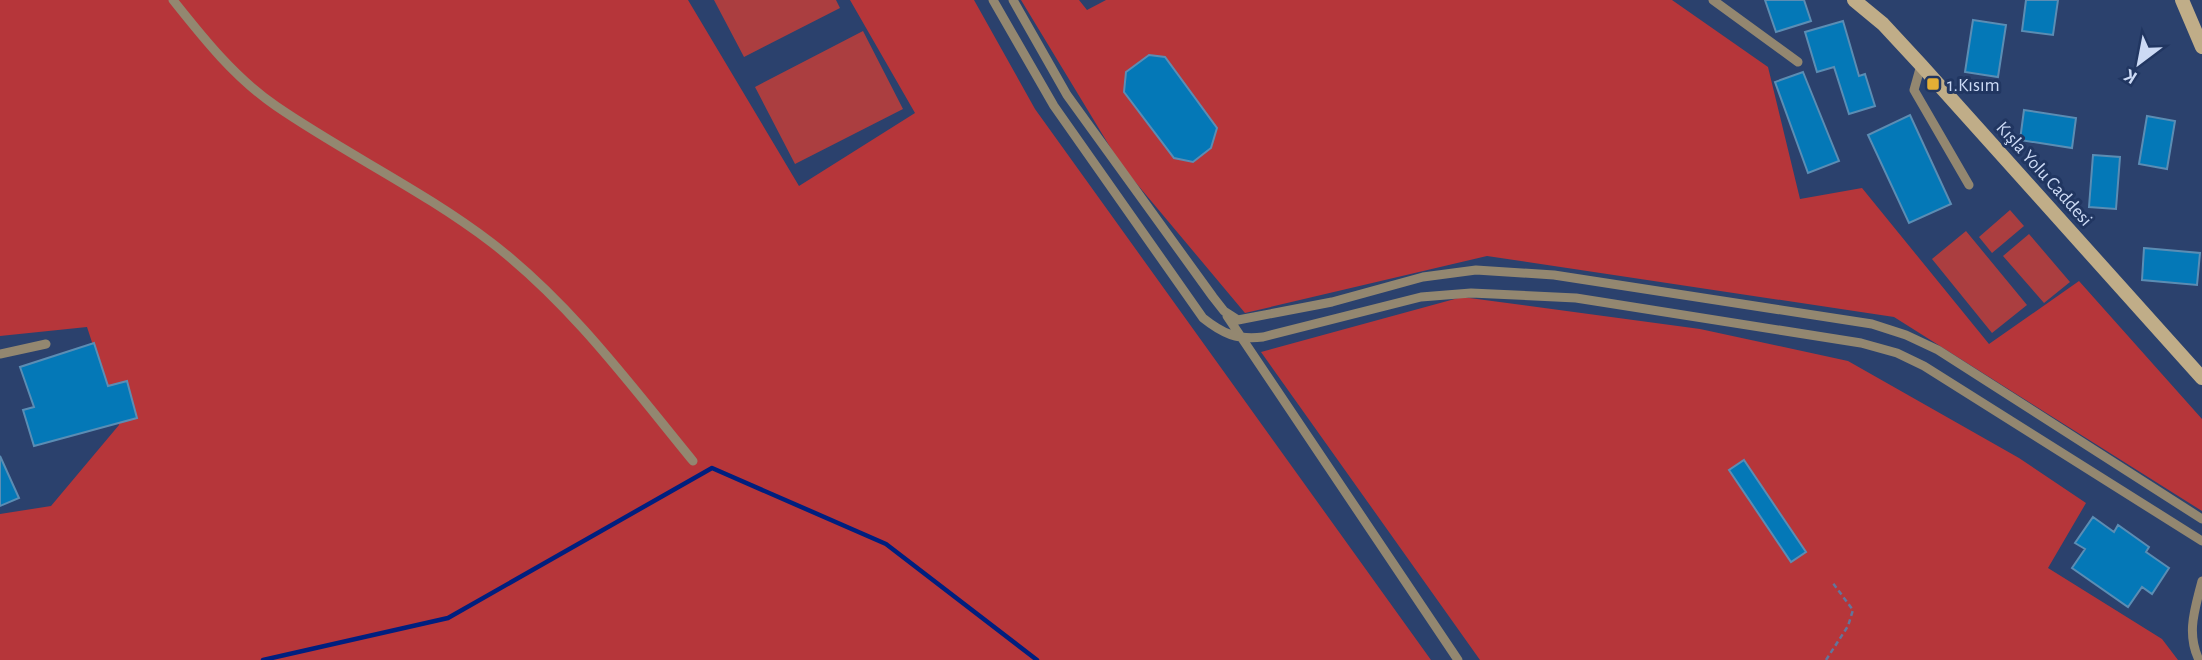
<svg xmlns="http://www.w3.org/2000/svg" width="2202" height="660" viewBox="0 0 2202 660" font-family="'Alegreya Sans',sans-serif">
<rect width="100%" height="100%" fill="#2b416d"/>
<path fill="#ab3e40" d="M714,0H836L840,8L744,57Z
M863,31L903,109L795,164L755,87Z
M2010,210L2024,226L1992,253L1979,237Z
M1966,231L2027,305L1992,333L1932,259Z
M2029,234L2070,282L2044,303L2003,256Z"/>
<path fill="#b6363a" d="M0,0H688L799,186L915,113L850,0H974L1035,109L1431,660H0V514L51,506L119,425L87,327L0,336Z
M1021,0H1079L1087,10L1106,0H1672L1768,67L1800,199L1862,188L1989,344L2079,281L2202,419V511L1894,317L1487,256L1245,313L1121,165Z
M1462,297L1700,329L1848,361L2019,458L2086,503L2048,568L2162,639L2178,660H1480L1261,352Z"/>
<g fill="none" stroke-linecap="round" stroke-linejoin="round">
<path stroke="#001f7f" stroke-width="4.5" d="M263,660L448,618L712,468L886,544L1037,660"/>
</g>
<path fill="#0478b7" stroke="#5b8db4" stroke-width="2" d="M1765,0H1804L1811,21L1776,32Z
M2026,0H2058L2053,35L2022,31Z
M1973,20L2006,25L1998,77L1965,72Z
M1843,21L1859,76L1865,74L1875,106L1849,114L1834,67L1817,72L1805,32Z
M1149,55L1165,57L1217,128L1211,148L1193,162L1174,158L1124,92L1126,72Z
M1803,72L1839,161L1808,173L1775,82Z
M2024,110L2076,118L2072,148L2020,140Z
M1910,115L1951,204L1909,223L1868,135Z
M2147,116L2175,121L2167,169L2139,164Z
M2093,155L2120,157L2116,209L2089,207Z
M2144,248L2200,253L2197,285L2142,280Z
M94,343L108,386L127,381L137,418L34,446L23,410L34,407L20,367Z
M0,456L19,498L0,506Z
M1744,460L1806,552L1791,562L1729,470Z
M2093,517L2114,532L2118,525L2149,547L2146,552L2169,568L2152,594L2142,587L2128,607L2072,568L2085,549L2075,543Z"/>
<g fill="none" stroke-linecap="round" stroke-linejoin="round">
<path stroke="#62759b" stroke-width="2.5" stroke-dasharray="5 3.5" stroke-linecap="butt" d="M1826,660L1848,626L1853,610L1832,582"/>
<path stroke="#938770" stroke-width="9" d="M173,0C204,39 235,78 276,106C346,154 424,191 492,243C571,304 630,384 693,461
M993,0L1054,106L1203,318C1223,334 1237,340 1263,337L1421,297L1471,293L1576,298L1861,343L1897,353L1924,366L2202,541
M1013,0L1067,95L1213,297L1224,311L1238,320L1332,302L1423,277L1476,270L1554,275L1872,324L1906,335L1938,350L2202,519
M1713,0L1798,62
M1921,65L1914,90L1969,185
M1227,316L1458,660
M0,354L46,344
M2199,660C2186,633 2195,609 2202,581"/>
<path stroke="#c0ad88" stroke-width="14" d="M1854,0L1883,24L1921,65L2202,378
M2182,0L2202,47"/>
</g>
<rect fill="#e4ae35" stroke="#213661" stroke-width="2.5" x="1926" y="77" width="14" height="14" rx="3.5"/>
<g text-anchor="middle" stroke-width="6" stroke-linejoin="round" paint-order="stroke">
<g font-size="19" fill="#ccdaf5" stroke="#213661" text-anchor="start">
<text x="1947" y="91">1.Kısım</text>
</g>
<g font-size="19" fill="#ccdaf5" stroke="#213661">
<text transform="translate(2045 173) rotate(48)" y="7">Kışla Yolu Caddesi</text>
</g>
</g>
<g transform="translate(2139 63) rotate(212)" stroke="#213661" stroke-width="5" paint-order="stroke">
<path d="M0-5L12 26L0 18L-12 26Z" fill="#ccdaf5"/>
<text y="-10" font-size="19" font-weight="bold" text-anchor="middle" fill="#ccdaf5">K</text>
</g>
</svg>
